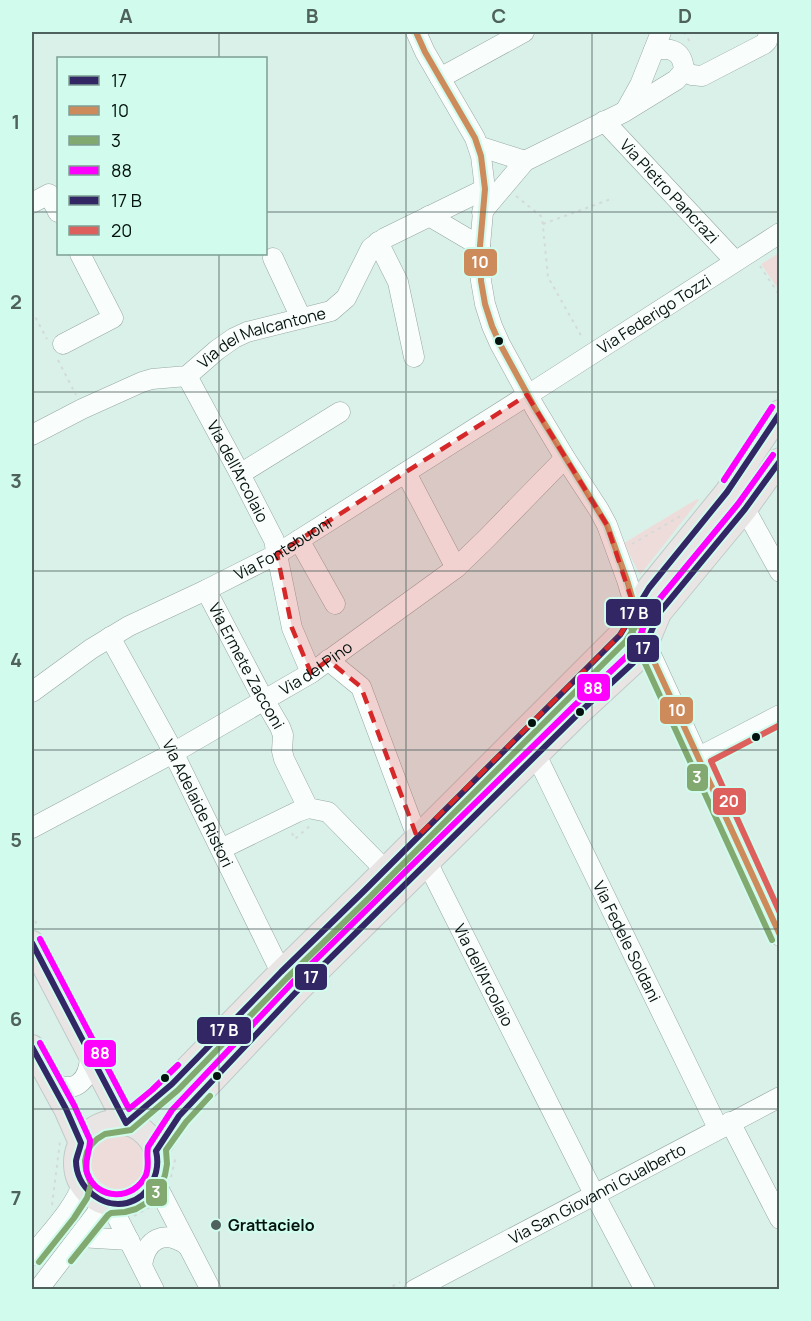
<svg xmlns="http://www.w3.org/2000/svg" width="811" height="1321" viewBox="0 0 811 1321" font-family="Manrope,sans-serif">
<rect width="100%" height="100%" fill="#daf1ea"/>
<path fill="#eedcda" d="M779,253V290L761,264Z
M697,499L699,500L640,575L624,543Z
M91 1162a27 27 0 1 1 54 0a27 27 0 1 1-54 0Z"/>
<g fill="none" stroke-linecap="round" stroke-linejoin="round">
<defs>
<g id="minor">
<path d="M416,32L425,52L475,138L481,156L485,189L480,246L481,281L485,304L492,326L500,344L535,408L565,458L599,510L607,525L627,580L646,644L780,936"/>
<path d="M654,50C672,47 683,51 684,71"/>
<path d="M684,71L692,75L702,76L764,44L767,41L769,32"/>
<path d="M440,78L524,32"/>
<path d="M626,110L640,85L661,32"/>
<path id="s1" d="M604,121L735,261"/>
<path d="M478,146L525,161"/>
<path d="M32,203L49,194L58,212"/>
<path d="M482,212L525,161L624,112L676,80L684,71"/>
<path d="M429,216L480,246"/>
<path d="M378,242L398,282L414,357"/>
<path d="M273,258L301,318"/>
<path d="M63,344L113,318L80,254"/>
<path id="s2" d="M187,376L240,474L274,540L292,628L311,673"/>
<path id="s3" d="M32,435L82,409L142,382L152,379L187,376L217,350L234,338L247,332L331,311L346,298L371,248L385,238L485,189"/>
<path d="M406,473L456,568"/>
<path d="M240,474L340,412"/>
<path d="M736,501L745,509L780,572"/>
<path d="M299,540L335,604"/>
<path id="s4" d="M206,590L259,691L280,727L283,735L282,751L284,759L308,808L328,812L385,870"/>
<path id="s5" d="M110,637L168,742L273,956L281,972L291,982"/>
<path id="s6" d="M328,660L361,687L413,826L433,874L588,1182L645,1290"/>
<path id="s7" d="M32,692L91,649L129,626L206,590L277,554L542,386L780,233"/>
<path id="s8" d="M526,744L541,765L718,1128"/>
<path d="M699,757L780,715"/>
<path id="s9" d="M32,828L173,753L311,673L456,568L486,539L565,458"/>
<path d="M221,849L297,812L308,808"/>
<path d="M49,1080C73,1096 89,1083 90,1056"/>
<path d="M730,1122L780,1219"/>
<path d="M154,1180L211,1290"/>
<path d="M110,1203L154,1290"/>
<path d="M79,1237L129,1240"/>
<path d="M32,1256C48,1235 74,1209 82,1185"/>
<path d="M142,1265C146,1239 164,1229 187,1245"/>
<path d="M38,1290L100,1209L109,1204"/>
<path id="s10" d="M414,1290L780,1097"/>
</g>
<path id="major" d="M32,943L126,1123
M32,1047L66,1109L81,1143
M76 1163a41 41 0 1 1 82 0a41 41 0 1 1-82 0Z
M126,1123L172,1084L281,972L364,891L620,635L649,588L727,492L780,412
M156,1151L179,1116L299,989L580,712L633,663L646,644L659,613L745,509L780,460"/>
</defs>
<use href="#minor" stroke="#96a8a3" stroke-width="21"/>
<use href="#major" stroke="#bfcbc8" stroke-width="26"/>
<path stroke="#d3dbd8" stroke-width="2" stroke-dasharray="3 4.5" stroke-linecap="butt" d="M684,32L690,42
M516,196L542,217L548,277L583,339
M543,224L611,199
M760,266L780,296
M32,311L47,339
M58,360L76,395
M632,544L684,514
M292,833L295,839L311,825
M32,914L37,925
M171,1177L176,1156
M52,1205L60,1142
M134,1216L150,1207
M386,1290L400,1282"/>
<use href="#minor" stroke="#f9fdfc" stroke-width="20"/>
<use href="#major" stroke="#eae5e5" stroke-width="24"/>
<defs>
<path id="bus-1" d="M32,1047L66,1109L81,1143
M81,1143C80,1149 77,1155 76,1161C76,1187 102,1209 127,1203C150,1197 161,1172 156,1151
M156,1151L179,1116L299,989L580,712L633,663L646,644L659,613L745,509L780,461"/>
<path id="bus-2" d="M416,32L425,52L475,138L481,156L485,189L480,246L481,281L485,304L492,326L500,344L535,408L607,525L627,580L646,644L780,935"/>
<path id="bus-3" d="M626,613L638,648L772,940
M71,1261L108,1215L111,1213L125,1212L136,1209L146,1203L154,1196L161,1186L165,1175L167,1164L166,1150L186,1122L210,1096
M39,1262L74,1218L87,1198L91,1184L86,1170L85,1161L87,1152L91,1145L97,1139L105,1134L131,1130L178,1090L287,978L370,897L626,641L643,615"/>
<path id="bus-4" d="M724,480L772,407
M40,939L129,1109L152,1090L178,1065
M40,1043L74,1105L90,1140C90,1151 84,1161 87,1173C97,1201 134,1201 146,1175C150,1165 146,1156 148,1147L172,1110L292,983L574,706L626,657L638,640L652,608L738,504L773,455"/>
<path id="bus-5" d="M32,943L126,1123L172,1084L281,972L364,891L620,635L649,588L727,492L780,413"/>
<path id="bus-6" d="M780,725L711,761L780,913"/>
</defs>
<use href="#bus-1" stroke="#d0fbed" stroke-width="10"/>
<use href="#bus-2" stroke="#d0fbed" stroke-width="10"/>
<use href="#bus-3" stroke="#d0fbed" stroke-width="10"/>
<use href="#bus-4" stroke="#d0fbed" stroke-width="10"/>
<use href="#bus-5" stroke="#d0fbed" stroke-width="10"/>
<use href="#bus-6" stroke="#d0fbed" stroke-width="10"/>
<use href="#bus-1" stroke="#322665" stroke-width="6"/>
<use href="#bus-2" stroke="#cd8a5b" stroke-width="6"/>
<use href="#bus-3" stroke="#82a970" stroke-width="6"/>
<use href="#bus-4" stroke="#f0f" stroke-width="6"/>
<use href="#bus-5" stroke="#322665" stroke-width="6"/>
<use href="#bus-6" stroke="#de605c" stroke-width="6"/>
</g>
<path fill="#d62828" fill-opacity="0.2" stroke="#d62828" stroke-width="4.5" stroke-dasharray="12 8" stroke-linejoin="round" d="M527,395L607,525L635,610L620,635L417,837L361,687L328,660L311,673L292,628L277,554Z"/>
<path fill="none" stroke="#4f615c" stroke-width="1.5" stroke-opacity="0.55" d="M219,32V58M406,32V1290M592,32V1290M32,212H58M266,212H780M219,254V1290M32,392H780M32,571H780M32,750H780M32,929H780M32,1109H780"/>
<g fill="#04130f" stroke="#d0fbed" stroke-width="2">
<circle cx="499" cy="341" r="5"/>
<circle cx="580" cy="712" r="5"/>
<circle cx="532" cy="723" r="5"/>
<circle cx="756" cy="737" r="5"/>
<circle cx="217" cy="1076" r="5"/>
<circle cx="165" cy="1078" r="5"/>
</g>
<circle fill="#4f615c" stroke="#d0fbed" stroke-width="2" cx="216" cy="1225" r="6"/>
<g text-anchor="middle" stroke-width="4.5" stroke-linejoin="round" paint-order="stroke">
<g font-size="16" fill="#04130f" stroke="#d0fbed">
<text dy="6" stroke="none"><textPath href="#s1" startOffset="96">Via Pietro Pancrazi</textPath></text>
<text dy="6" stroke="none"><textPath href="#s7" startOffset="729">Via Federigo Tozzi</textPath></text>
<text dy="6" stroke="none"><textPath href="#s3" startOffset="254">Via del Malcantone</textPath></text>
<text dy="6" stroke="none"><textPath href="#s2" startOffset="108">Via dell'Arcolaio</textPath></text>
<text dy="6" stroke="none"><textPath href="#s7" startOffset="290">Via Fontebuoni</textPath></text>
<text dy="6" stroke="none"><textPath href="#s4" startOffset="86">Via Ermete Zacconi</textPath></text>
<text dy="6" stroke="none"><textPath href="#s9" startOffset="326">Via del Pino</textPath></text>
<text dy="6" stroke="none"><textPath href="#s5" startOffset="188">Via Adelaide Ristori</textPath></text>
<text dy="6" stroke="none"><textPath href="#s8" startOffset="222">Via Fedele Soldani</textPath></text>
<text dy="6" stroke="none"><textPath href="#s6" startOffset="356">Via dell'Arcolaio</textPath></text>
<text dy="6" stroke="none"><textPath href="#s10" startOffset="207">Via San Giovanni Gualberto</textPath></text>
</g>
<g font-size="16" font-weight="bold" fill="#04130f" stroke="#d0fbed" text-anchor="start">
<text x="228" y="1231">Grattacielo</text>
</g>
</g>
<g stroke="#d0fbed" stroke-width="2">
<rect x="463" y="248" width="35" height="29" rx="6" fill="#cd8a5b"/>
<rect x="605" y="598" width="57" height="29" rx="6" fill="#322665"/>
<rect x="626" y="634" width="34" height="29" rx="6" fill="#322665"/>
<rect x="576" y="673" width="35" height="29" rx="6" fill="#f0f"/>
<rect x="659" y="696" width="35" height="29" rx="6" fill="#cd8a5b"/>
<rect x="686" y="763" width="23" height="29" rx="6" fill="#82a970"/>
<rect x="712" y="787" width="35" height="29" rx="6" fill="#de605c"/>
<rect x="294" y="963" width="34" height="28" rx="6" fill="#322665"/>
<rect x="196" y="1016" width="56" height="29" rx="6" fill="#322665"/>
<rect x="83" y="1039" width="34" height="29" rx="6" fill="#f0f"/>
<rect x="145" y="1178" width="23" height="29" rx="6" fill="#82a970"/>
</g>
<g font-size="16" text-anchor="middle" font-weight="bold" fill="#fff">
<text x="480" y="268">10</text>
<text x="634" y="619">17 B</text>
<text x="643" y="654">17</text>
<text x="593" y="694">88</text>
<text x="677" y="716">10</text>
<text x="697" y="783">3</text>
<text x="729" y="807">20</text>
<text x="311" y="983">17</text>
<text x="224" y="1036">17 B</text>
<text x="100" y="1059">88</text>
<text x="156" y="1198">3</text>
</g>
<rect width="811" height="1321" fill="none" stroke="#d0fbed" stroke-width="66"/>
<rect x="57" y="57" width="210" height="198" fill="#d0fbed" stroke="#7e9e94" stroke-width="1.5"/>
<rect x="69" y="76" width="30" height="9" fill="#322665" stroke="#7e9e94" stroke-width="1.5"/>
<text x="111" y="87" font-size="18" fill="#04130f">17</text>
<rect x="69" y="106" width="30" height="9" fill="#cd8a5b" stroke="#7e9e94" stroke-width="1.5"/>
<text x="111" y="117" font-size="18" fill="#04130f">10</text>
<rect x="69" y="136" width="30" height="9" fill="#82a970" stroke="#7e9e94" stroke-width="1.5"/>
<text x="111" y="147" font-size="18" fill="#04130f">3</text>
<rect x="69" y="166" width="30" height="9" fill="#ff00ff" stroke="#7e9e94" stroke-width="1.5"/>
<text x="111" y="177" font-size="18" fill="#04130f">88</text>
<rect x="69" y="196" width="30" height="9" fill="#322665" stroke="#7e9e94" stroke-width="1.5"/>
<text x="111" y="207" font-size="18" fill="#04130f">17 B</text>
<rect x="69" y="226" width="30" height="9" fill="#de605c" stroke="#7e9e94" stroke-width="1.5"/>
<text x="111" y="237" font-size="18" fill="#04130f">20</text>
<rect x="33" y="33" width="745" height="1255" fill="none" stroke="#4f615c" stroke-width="2"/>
<g font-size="20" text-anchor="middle" font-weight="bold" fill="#4f615c">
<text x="126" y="23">A</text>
<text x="312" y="23">B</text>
<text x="499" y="23">C</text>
<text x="685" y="23">D</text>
<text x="16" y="129">1</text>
<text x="16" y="309">2</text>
<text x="16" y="488">3</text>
<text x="16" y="667">4</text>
<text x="16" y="847">5</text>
<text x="16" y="1026">6</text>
<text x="16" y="1205">7</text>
</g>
</svg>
